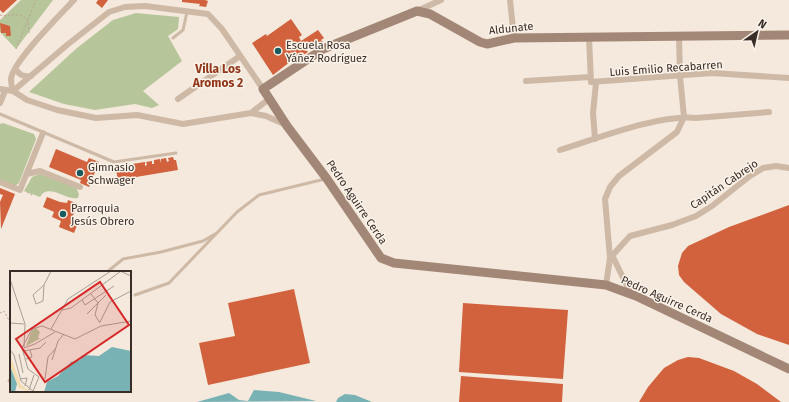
<svg xmlns="http://www.w3.org/2000/svg" width="789" height="402" viewBox="0 0 789 402" font-family="'Fira Sans',sans-serif">
<rect width="100%" height="100%" fill="#f4e9dc"/>
<path fill="#b6c59a" d="M21,0H53L16,49L0,32V20Z
M136,13L179,17L178,29L168,36L182,61L143,91L159,105L152,108L135,104L95,110L64,104L29,92L77,48L113,20Z
M3,123L34,134L36,139L19,183L15,186L0,180V124Z
M40,174L76,187L79,194L78,198C67,201 48,182 40,197L24,191L32,177Z"/>
<path fill="#78b2b4" d="M254,390L279,392L316,401L197,402L229,393L239,400L248,401Z
M345,394L355,395L372,402H336L338,398Z"/>
<path fill="#d1623d" d="M0,0H17L3,13L0,10Z
M98,0H108L102,8L96,3Z
M182,0H205L208,1L206,7L199,6L200,4L182,2Z
M291,19L302,35L299,37L301,41L318,30L324,38L321,40L323,42L315,47L313,45L306,50L308,52L300,57L299,55L273,75L252,43L266,34L267,36Z
M0,23L10,26L11,36H6V33H1Z
M56,149L87,162L89,158L99,162L89,187L80,183L81,180L49,167Z
M173,157L174,160H176L178,170L118,180L116,170H118V166H123V169H125V165L130,164L131,168H133L132,164L145,162V166L147,165L146,162L152,161V164H154V160L160,159V163L161,159L166,158L167,162L169,161L168,158Z
M0,188L15,194L1,229L0,202L3,195L0,194Z
M47,197L60,202L67,203L68,200L78,204L71,220L78,223L74,233L59,227L61,221L52,217L54,212L43,207Z
M789,205V345L757,334L721,314L684,282L679,275L678,266L682,253L688,246L729,227Z
M294,289L310,363L208,385L199,343L235,336L228,303Z
M463,303L568,310L563,379L459,372Z
M688,357L699,358L734,371L757,384L781,402H639L648,387L664,368L678,360Z
M461,376L563,384L562,402H459Z"/>
<g fill="none" stroke-linecap="round" stroke-linejoin="round">
<path stroke="#baa290" stroke-width="1" stroke-dasharray="2 2" stroke-linecap="butt" d="M0,15C10,18 21,9 28,22L29,33
M16,49L36,0
M27,192L32,195
M0,313L4,311L11,324"/>
<path stroke="#ceb9a6" stroke-width="3" d="M173,38L183,30L187,12
M0,114L114,162L176,153
M107,272L123,259L161,252L203,241L215,234
M135,295L169,283L237,212L259,195L325,179
M9,381L11,378"/>
<path stroke="#ceb9a6" stroke-width="6" d="M510,0L514,38
M417,11L441,0
M589,37L591,82L712,73L789,78
M15,69C20,75 23,77 31,76
M526,81L590,77
M0,89L13,91L27,100L57,110L96,118L137,115L183,124L251,113L266,116L284,124
M13,91L67,45L109,12L125,7L145,6L208,14L222,29L263,89
M13,91C12,88 11,83 11,79C12,62 61,14 74,0
M178,99L240,56
M0,103L5,91
M251,113L269,99
M595,139L593,113L596,83
M560,150C596,139 659,114 696,118L769,112
M27,174L40,171L80,187
M0,182L20,190L43,133
M612,255L631,294
M610,258L630,236L672,225L696,216L712,206L750,176L763,168L776,166L789,168
M606,285L610,258L605,199L610,187L619,176L677,132L684,117L680,76L679,36"/>
<path stroke="#a28777" stroke-width="9" d="M789,35L514,38L487,44L480,42L430,14L417,11L323,49L263,89L287,126L327,179L381,258L394,263L606,285L636,296L789,369"/>
</g>
<g fill="#195a5f" stroke="#fbf3e9" stroke-width="1.5">
<circle cx="278" cy="51" r="4"/>
<circle cx="80" cy="173" r="4"/>
<circle cx="63" cy="214" r="4"/>
</g>
<g text-anchor="middle" stroke-width="3" stroke-linejoin="round" paint-order="stroke">
<g font-size="11" fill="#392d28" stroke="#fbf3e9">
<text transform="translate(511 28) rotate(-6)" y="4">Aldunate</text>
<text transform="translate(666 68) rotate(-4)" y="4">Luis Emilio Recabarren</text>
<text transform="translate(724 184) rotate(-34)" y="4">Capitán Cabrejo</text>
<text transform="translate(357 202) rotate(56)" y="4">Pedro Aguirre Cerda</text>
<text transform="translate(667 299) rotate(24)" y="4">Pedro Aguirre Cerda</text>
</g>
<g font-size="11" fill="#392d28" stroke="#fbf3e9" text-anchor="start">
<text x="286" y="49">Escuela Rosa<tspan x="286" dy="13">Yáñez Rodríguez</tspan></text>
<text x="88" y="171">Gimnasio<tspan x="88" dy="13">Schwager</tspan></text>
<text x="71" y="212">Parroquia<tspan x="71" dy="13">Jesús Obrero</tspan></text>
</g>
<g font-size="12" font-weight="bold" fill="#913619" stroke="#fbf3e9">
<text x="218" y="73">Villa Los<tspan x="218" dy="14">Aromos 2</tspan></text>
</g>
</g>
<g transform="translate(10 271)">
<rect width="121" height="121" fill="#f4e9dc"/>
<path d="M26,57L30,61L28,67H31L16,75L22,59Z" fill="#b6c59a"/>
<path d="M0,84L11,114L21,121L9,117L0,95Z" fill="#f3dcaf"/>
<path d="M102,76L121,80V121H34L37,111L48,105L61,91L70,89L73,84L89,85ZM0,95L7,113L5,121H0Z" fill="#78b2b4"/>
<path fill="none" stroke="#a99e94" stroke-width="1" d="M110,0L121,5M0,8L15,53L14,76M34,14L33,30L26,33L23,24L34,14L41,0M81,23L88,32L85,44L90,52M72,29L75,34L104,15M52,39L61,37L111,0M77,43L96,24M90,51L100,31L121,20M0,52L14,53M41,58L58,28L101,0M14,77L25,73L45,61M0,79L4,84L11,110L23,120L29,106L18,98L12,77L22,58L32,55L65,68L91,55L121,50M14,80L30,77L36,71M9,83L13,102M16,88L22,86L20,79M42,89L48,70L54,63M10,108L17,107L15,115M35,108L38,86L46,77M19,119L24,104"/>
<path fill="#d62828" fill-opacity="0.15" stroke="#d62828" stroke-width="2" d="M90,11L119,54L35,111L6,68Z"/>
<rect width="121" height="121" fill="none" stroke="#392d28" stroke-width="2"/>
</g>
<g transform="translate(757 32) rotate(34)" stroke="#fbf3e9" stroke-width="3" paint-order="stroke">
<path d="M0-3L7 15L0 10L-7 15Z" fill="#392d28"/>
<text y="-6" font-size="11" font-weight="bold" text-anchor="middle" fill="#392d28">N</text>
</g>
</svg>
